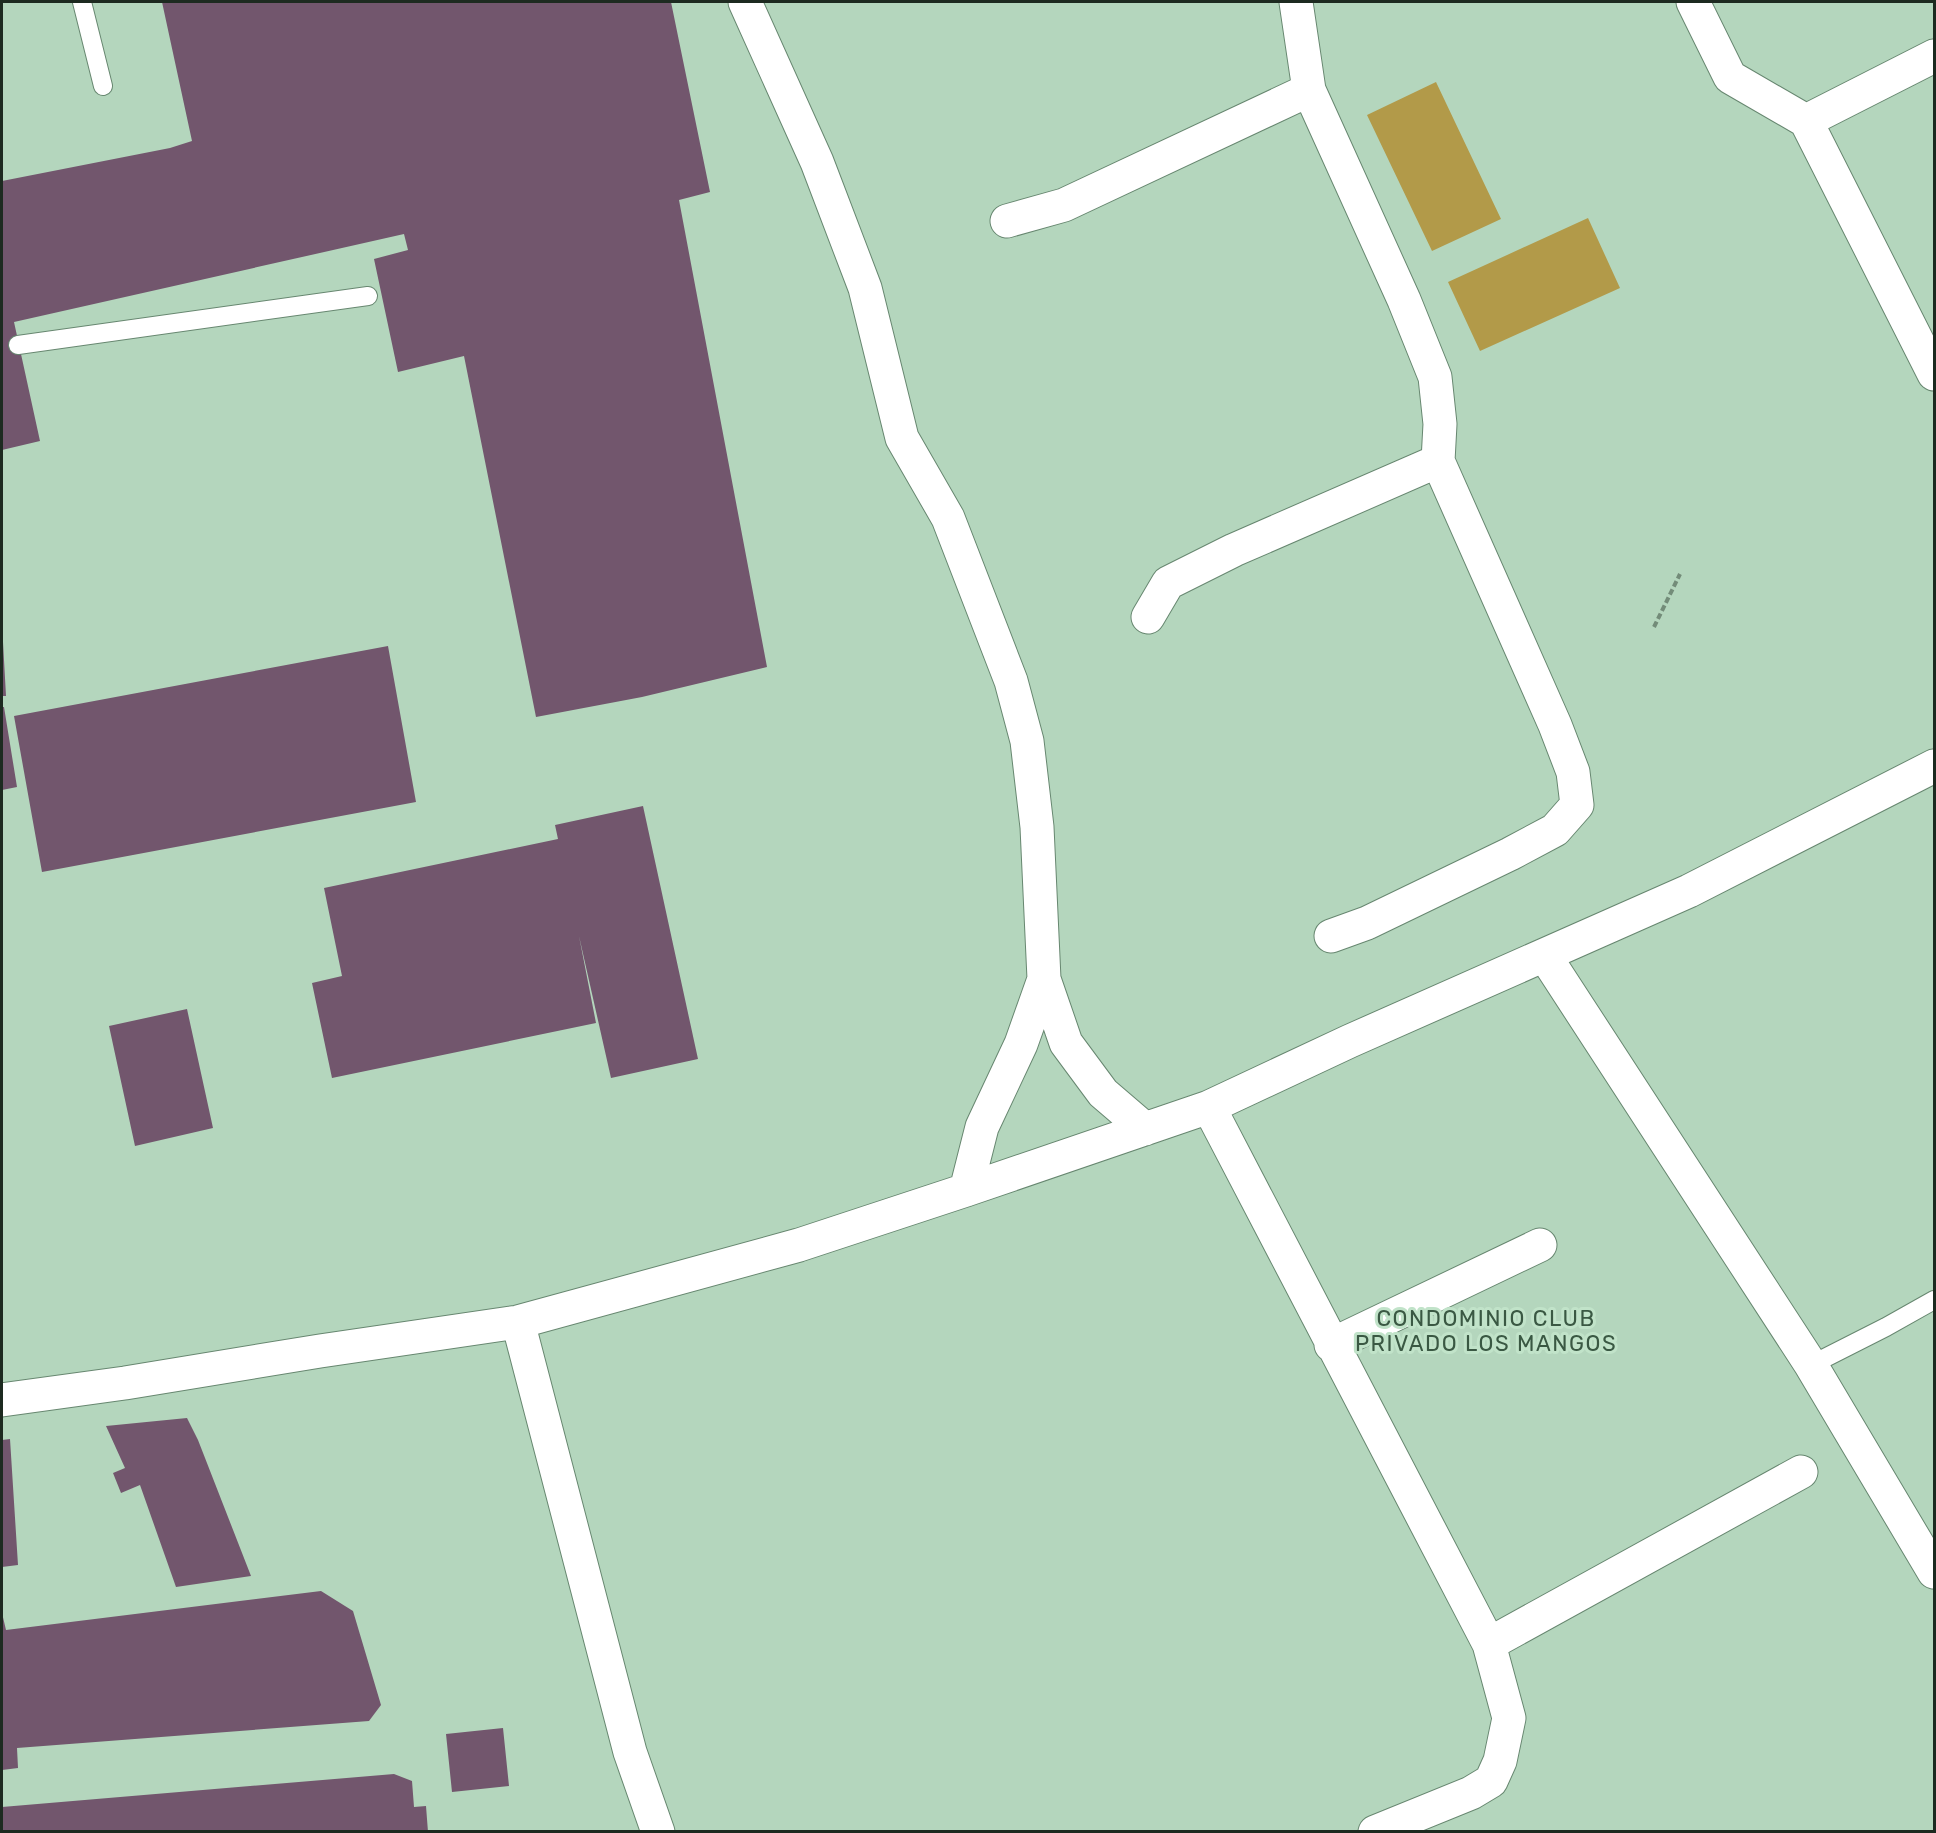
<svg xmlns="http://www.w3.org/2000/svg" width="1936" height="1833" viewBox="0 0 1936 1833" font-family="Rubik,sans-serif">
<rect width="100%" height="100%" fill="#b4d6bd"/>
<path fill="#b29a49" d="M1436,82L1501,219L1432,251L1367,115Z
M1588,218L1620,288L1480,351L1448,282Z"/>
<path fill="#72566d" d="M162,2H671L710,192L679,200L767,667L642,697L536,717L464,356L398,372L374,259L408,250L404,234L14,322L40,441L2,450V181L170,148L192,141Z
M2,642H3L6,696H2Z
M388,646L416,802L42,872L14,716Z
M2,707H4L17,787L2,790Z
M643,806L698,1059L611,1078L579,936L596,1023L332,1078L312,983L342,976L324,888L558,839L555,825Z
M187,1009L213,1128L135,1146L109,1026Z
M187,1418L198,1440L251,1576L176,1587L140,1485L121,1493L113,1473L125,1468L106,1426Z
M10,1439L18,1565L2,1567V1440Z
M321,1591L353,1611L381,1705L369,1721L17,1748L18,1768L2,1770V1613L6,1630Z
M503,1728L509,1786L452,1792L446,1734Z
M394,1774L412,1781L414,1807L426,1806L428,1832H2V1807Z"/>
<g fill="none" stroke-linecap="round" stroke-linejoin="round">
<defs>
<path id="lane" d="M82,2L103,86
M18,345L368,296
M1811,1365L1886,1327L1934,1300"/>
<path id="street" d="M745,2L817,162L865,288L902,438L948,518L1011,681L1027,741L1037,827L1044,979L1021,1044L982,1127L966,1190
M1296,2L1309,90L1404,300L1435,377L1440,424L1438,461L1555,725L1573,772L1577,805L1555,830L1510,854L1367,923L1331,936
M1693,2L1730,77L1806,121L1934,374
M1806,121L1934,56
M1007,221L1064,205L1309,90
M1148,617L1168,583L1234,550L1438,461
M1545,956L1811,1365L1934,1572
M1044,979L1066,1043L1103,1093L1145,1129
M1209,1107L1489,1644L1509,1718L1500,1761L1491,1781L1471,1793L1375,1832
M518,1322L630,1752L658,1832
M1331,1345L1540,1245
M2,1400L125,1383L320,1351L518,1322L799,1245L966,1190L1209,1107L1350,1041L1689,891L1934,766
M1489,1644L1801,1472"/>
</defs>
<use href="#lane" stroke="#678770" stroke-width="20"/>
<use href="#street" stroke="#678770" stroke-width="35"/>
<path stroke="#738c79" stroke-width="4" stroke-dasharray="6 3" stroke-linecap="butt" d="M1654,627L1680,574"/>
<use href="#lane" stroke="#fff" stroke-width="18"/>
<use href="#street" stroke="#fff" stroke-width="33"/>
</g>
<g text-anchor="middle" stroke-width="6" stroke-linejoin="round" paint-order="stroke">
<g font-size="22" letter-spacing="1.5" fill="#3a5843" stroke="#c1e3c9">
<text x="1486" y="1326">CONDOMINIO CLUB<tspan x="1486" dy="25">PRIVADO LOS MANGOS</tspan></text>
</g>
</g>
<rect width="1936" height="1833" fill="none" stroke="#1d2a20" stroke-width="6"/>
</svg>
